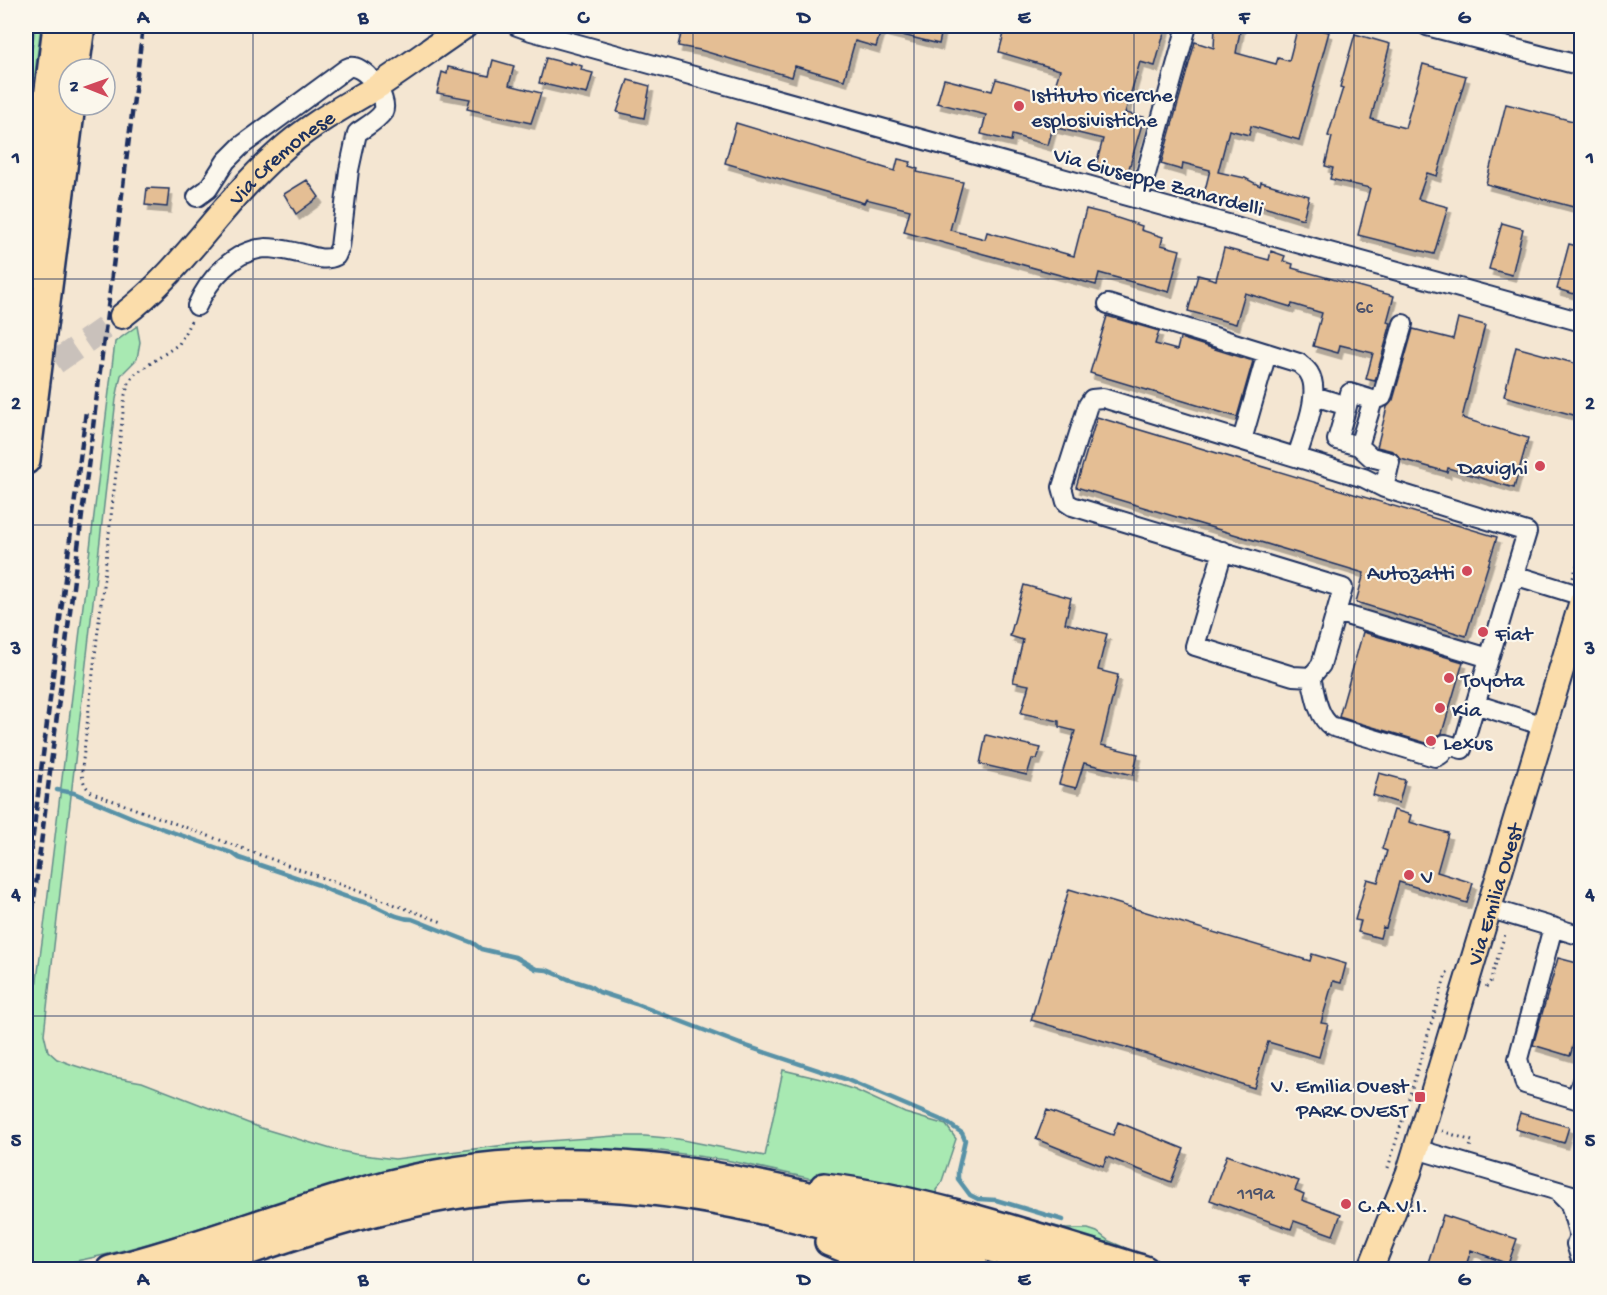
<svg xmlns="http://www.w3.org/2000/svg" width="1607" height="1295" viewBox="0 0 1607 1295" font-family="'Gochi Hand',sans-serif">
<defs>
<filter id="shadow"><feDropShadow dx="3.5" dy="6" stdDeviation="0" flood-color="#0004"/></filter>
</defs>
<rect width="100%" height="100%" fill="#f4e6d2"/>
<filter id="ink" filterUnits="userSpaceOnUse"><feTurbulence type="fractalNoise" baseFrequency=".0167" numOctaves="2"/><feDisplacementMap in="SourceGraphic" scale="12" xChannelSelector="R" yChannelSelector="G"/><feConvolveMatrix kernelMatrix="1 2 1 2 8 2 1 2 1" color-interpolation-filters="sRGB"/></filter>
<g filter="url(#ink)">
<path fill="#a8e9b2" stroke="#628c88" stroke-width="1.5" d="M35,26H41L26,146V101Z
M137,326L140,342L137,359L121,375L116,399L44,1034L48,1051L57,1059L73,1065L108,1076L142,1082L261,1128L331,1149L355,1154L395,1159L522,1143L614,1136H645L678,1139L765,1156L783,1070L825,1080L855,1090L905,1113L946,1125L956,1139L941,1184L936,1190L937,1195L1066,1229H1088L1097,1232L1109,1241L1151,1259L1176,1266L1207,1269H1169L925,1198L876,1186L808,1178L726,1160L661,1151L542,1150L277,1205L276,1203C194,1230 112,1259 26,1269V1062L44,927L115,342Z"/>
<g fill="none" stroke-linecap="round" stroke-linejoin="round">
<path stroke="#5992a7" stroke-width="4.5" d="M26,786L29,787
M57,790L74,793L138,820L232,853L239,858L319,885C333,894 351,898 367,903C382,908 396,919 412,919L473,943L481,949L515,957L536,969L547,970L568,979L590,986L599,992L636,1004L740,1044L845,1079L946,1122L962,1133L965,1140L958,1171V1179L970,1195L978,1199L996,1200L1063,1220"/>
</g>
<path fill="#e4be94" stroke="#1b2f5e" stroke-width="1.5" filter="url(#shadow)" d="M683,26H867L881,30L876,47L855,41L844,80L795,66L792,77L700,50L678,46Z
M883,26H943L939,44L882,30Z
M1006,26H1166L1155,66L1140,62L1125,113L1144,117L1128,172L1096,165L1103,139L1053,127L1048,145L1012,135L1011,141L981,134L986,115L937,103L944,79L992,91L996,79L1052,95L1060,70L999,52Z
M1215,26H1241L1236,53L1276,64L1278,58L1289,61L1298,26H1306L1329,32L1299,140L1251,126L1249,135L1229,130L1218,172L1245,178L1260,186L1261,182L1309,196L1303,219L1244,201L1243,203L1204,194L1210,170L1183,163L1182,170L1161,164L1195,42L1214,48Z
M1355,34L1390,44L1371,119L1405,128L1423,64L1466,76L1437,176L1427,173L1418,199L1448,207L1434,254L1358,235L1370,188L1330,179L1333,168L1325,166L1332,137L1328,136L1343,88L1340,87Z
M546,58L570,64V62L582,66L581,70L593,73L587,94L539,83Z
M493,60L514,66L509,85L541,93L531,123L467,109L470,99L437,93L442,72L447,74L448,67L489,76Z
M628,80L650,86L644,118L617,112Z
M1506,104L1581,123V209L1486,184Z
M736,123L895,171L898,159L911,162L909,166L918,169L917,172L963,182L950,230L985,239L987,232L1074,256L1086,209L1114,216V217L1142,226L1141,230L1163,237L1161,245L1180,250L1169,292L1099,273L1096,285L904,232L910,210L866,199L864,203L725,163Z
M307,180L319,197L296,214L284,194Z
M147,188L169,189L167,207L145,205Z
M1502,223L1523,229L1512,275L1489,269Z
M1569,244L1581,247V296L1557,289Z
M1224,248L1269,260L1271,251L1285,256L1283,261L1293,264L1292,268L1394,296L1387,322L1391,323L1375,381L1366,379L1373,353L1340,345L1338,353L1313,346L1322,313L1292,304L1291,307L1245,293L1236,324L1188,311L1198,275L1216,280Z
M1107,316L1159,331L1155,344L1177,350L1180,338L1253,361L1237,417L1090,373Z
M1458,318L1485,325L1462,418L1528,438L1514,488L1448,468L1447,472L1401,459L1393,451L1377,447L1387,407L1393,400L1413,329L1453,339Z
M1516,347L1581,365V417L1504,396Z
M1097,417L1497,537L1466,636L1356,602L1364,573L1076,487Z
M1024,585L1071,598L1065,623L1107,634L1098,670L1118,675L1101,745L1138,754L1133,775L1084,763L1076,788L1059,784L1075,731L1059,727V721L1021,713L1029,685L1013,682L1023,640L1010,636Z
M1363,632L1463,662L1442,733L1437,737L1433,745L1339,717Z
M986,735L1041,748L1037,759H1032L1027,775L980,764Z
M1379,773L1405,780L1399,803L1373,795Z
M1394,810L1411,815L1409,822L1448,833L1437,872L1473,883L1467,903L1399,882L1386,928L1383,927L1380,938L1358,932L1361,921L1355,920L1367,879L1378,882L1387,851L1382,849Z
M1069,889L1310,961L1312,954L1346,964L1341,983L1333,981L1321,1023L1328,1024L1319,1057L1268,1042L1254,1088L1125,1047L1031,1020Z
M1558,958L1581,964V1018L1570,1056L1533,1045Z
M1047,1110L1113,1135L1118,1122L1184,1149L1171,1182L1107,1157L1103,1166L1036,1139Z
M1520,1113L1569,1127L1564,1143L1515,1129Z
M1227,1155L1299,1181L1295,1190L1304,1194L1302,1200L1341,1214L1333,1235L1294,1221L1291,1229L1210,1200Z
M1443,1215L1517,1239L1508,1264L1471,1250L1465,1269H1426Z"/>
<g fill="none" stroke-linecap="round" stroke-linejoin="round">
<path stroke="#c9c1bb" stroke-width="24" stroke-dasharray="24 12" stroke-linecap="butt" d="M26,383L122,316"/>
<defs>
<path id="minor" d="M517,26L531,31L1582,322
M1427,26L1582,66
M1139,199L1187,26
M1108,304L1299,363C1302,366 1307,369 1309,373C1322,393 1303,435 1297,457
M197,306C209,279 234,250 266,248C277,248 289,251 299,253C311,256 324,262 336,256L340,247L349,170L357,133C365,127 377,121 383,112C390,99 363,60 347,68L241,146L226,161L208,189L197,197
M1314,396L1347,406L1337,440L1359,446L1373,400L1382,397L1403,324
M1347,406L1350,393L1373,400
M1242,440L1267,353
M1359,446L1371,457L1390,462L1384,488
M1223,551L1195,646L1293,676L1311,677L1321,665L1343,588L1072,506L1066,502L1062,487L1088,405L1092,399L1103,398L1364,478L1384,488L1527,532L1514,575
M1336,612L1489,658
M1311,677C1315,692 1317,716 1331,726L1435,757C1443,755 1443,752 1445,744L1462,749L1514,575L1582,596
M1475,704L1544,726
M1488,908L1582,936
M1553,927L1518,1059L1525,1084L1576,1099L1582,1081
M1416,1149L1582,1198
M1557,1191L1570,1204L1578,1232
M1582,1227L1576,1244L1582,1263"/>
<g id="major">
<path id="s1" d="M122,316C183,270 221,204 277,154C306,127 341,108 375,88C406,68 435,46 465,26"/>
<path id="s2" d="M1370,1270L1409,1172L1582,601"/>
</g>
<path id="highway" d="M75,69L81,26
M26,273L57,26
M26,460L71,105
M824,1187C934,1201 1039,1238 1145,1270
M829,1242L899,1270
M110,1270C220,1243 324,1195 436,1174C653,1134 858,1208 1063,1270
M193,1270C295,1234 401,1197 509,1188C670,1174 824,1224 976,1270"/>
</defs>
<use href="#minor" stroke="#1b2f5e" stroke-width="22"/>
<use href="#major" stroke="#1b2f5e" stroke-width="28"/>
<use href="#highway" stroke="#1b2f5e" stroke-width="32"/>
<path stroke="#1b2f5e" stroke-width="3" stroke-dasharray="1.5 4.5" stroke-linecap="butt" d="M191,321L179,344L135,374L130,380L125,395L83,760C81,774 81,787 95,794L442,922
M1573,578L1582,549
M1486,987L1490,982L1506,931
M1442,1131L1472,1141L1470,1147
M1388,1168L1446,974L1449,972"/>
<use href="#minor" stroke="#fbf7ec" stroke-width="18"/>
<use href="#major" stroke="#fbddab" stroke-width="24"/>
<use href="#highway" stroke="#fbddab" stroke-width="27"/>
<path stroke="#1b2f5e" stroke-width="4.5" stroke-dasharray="9 4.5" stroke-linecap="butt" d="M26,891L86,411
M26,964L143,26"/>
</g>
</g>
<path fill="none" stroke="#1b2f5e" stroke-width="1.5" stroke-opacity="0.55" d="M253,26V1270M473,26V1270M693,26V1270M914,26V1270M1134,26V1270M1354,26V1270M26,279H1582M26,525H1582M26,770H1582M26,1016H1582"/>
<g fill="#d1495b" stroke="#fbf7ec" stroke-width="2">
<circle cx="1019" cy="106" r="6"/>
<circle cx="1540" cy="466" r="6"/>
<circle cx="1467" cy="571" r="6"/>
<circle cx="1483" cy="632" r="6"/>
<circle cx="1449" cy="678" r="6"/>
<circle cx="1440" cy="708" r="6"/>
<circle cx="1431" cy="741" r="6"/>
<circle cx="1409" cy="875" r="6"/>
<rect x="1414" y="1091" width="12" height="12" rx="3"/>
<circle cx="1346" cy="1204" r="6"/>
</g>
<g text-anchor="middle" stroke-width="4.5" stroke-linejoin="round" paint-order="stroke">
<g font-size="20" fill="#4d536c">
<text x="1364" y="313">6c</text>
<text x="1256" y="1199">119a</text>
</g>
<g font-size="22" fill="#1b2f5e" stroke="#fbf7ec" text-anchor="start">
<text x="1031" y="101">Istituto ricerche<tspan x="1031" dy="25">esplosivistiche</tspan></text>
<text x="1528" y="474" text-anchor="end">Davighi</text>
<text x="1455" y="579" text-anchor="end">Autozatti</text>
<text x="1495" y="640">Fiat</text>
<text x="1461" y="686">Toyota</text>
<text x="1452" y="716">Kia</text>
<text x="1443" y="749">Lexus</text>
<text x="1421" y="883">V</text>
<text x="1408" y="1092" text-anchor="end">V. Emilia Ovest<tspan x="1408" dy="25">PARK OVEST</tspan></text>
<text x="1358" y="1212">C.A.V.I.</text>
</g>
<g font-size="22" fill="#1b2f5e" stroke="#fbf7ec">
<text dy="8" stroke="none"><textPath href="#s1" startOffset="226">Via Cremonese</textPath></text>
<text transform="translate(1159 180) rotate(15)" y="8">Via Giuseppe Zanardelli</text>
<text dy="8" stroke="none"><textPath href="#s2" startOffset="396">Via Emilia Ovest</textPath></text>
</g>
</g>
<rect width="1607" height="1295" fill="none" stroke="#fbf7ec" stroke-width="66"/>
<g transform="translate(87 87) rotate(271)"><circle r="28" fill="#fbf7ec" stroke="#a1a7b3" stroke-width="1.5"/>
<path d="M0-4.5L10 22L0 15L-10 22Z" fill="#d1495b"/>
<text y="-9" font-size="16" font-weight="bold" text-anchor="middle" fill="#1b2f5e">N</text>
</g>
<rect x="33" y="33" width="1541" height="1229" fill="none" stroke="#1b2f5e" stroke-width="2"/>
<g font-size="20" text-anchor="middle" font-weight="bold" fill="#1b2f5e">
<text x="143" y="23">A</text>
<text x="363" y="23">B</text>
<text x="583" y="23">C</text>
<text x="804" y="23">D</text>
<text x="1024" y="23">E</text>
<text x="1244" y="23">F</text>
<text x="1464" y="23">G</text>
<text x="16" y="163">1</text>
<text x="1590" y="163">1</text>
<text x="16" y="409">2</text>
<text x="1590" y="409">2</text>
<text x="16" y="654">3</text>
<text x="1590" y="654">3</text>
<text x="16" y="900">4</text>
<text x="1590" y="900">4</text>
<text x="16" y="1146">5</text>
<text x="1590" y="1146">5</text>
<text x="143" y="1285">A</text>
<text x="363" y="1285">B</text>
<text x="583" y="1285">C</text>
<text x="804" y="1285">D</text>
<text x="1024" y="1285">E</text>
<text x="1244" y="1285">F</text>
<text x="1464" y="1285">G</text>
</g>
</svg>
